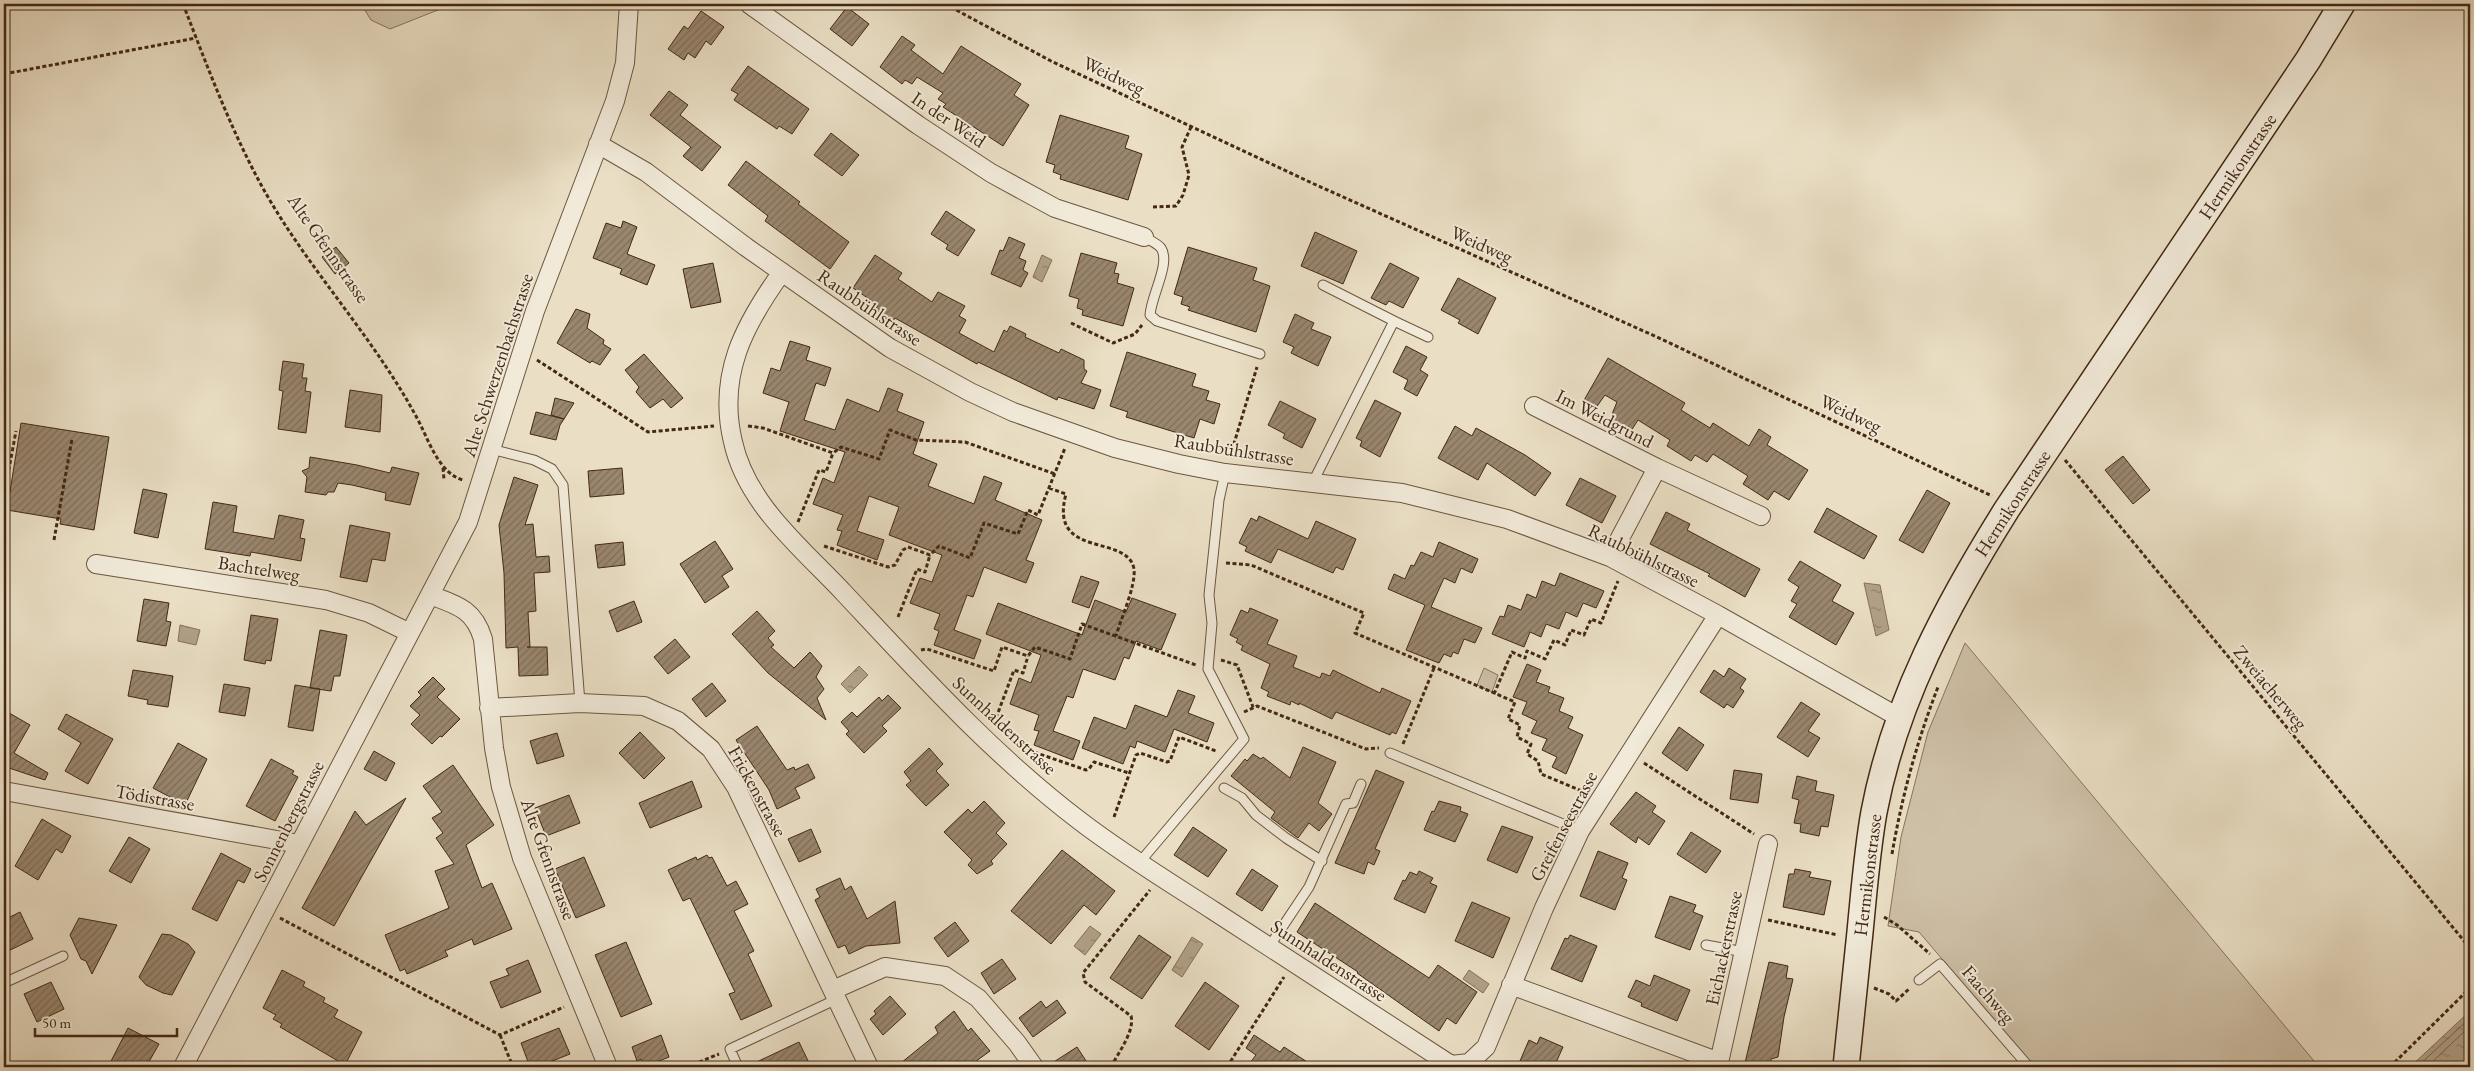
<svg xmlns="http://www.w3.org/2000/svg" width="2474" height="1071" viewBox="0 0 2474 1071" font-family="'EB Garamond',serif">
<defs>
<pattern id="water-ripples" width="26" height="14" patternUnits="userSpaceOnUse" patternTransform="scale(1.25)"><rect width="26" height="14" fill="#b1a188"/><path d="M2 4q2-2 4 0t4 0M15 11q2-2 4 0t4 0" fill="none" stroke="#92836e"/></pattern>
<pattern id="building-hatch" width="6" height="6" patternUnits="userSpaceOnUse" patternTransform="scale(1.25)"><rect width="6" height="6" fill="#9a8770"/><path d="M-1 1l2-2M0 6l6-6M5 7l2-2" fill="none" stroke="#7f6e5b"/></pattern>
</defs>
<rect width="100%" height="100%" fill="#eadfc5"/>
<filter id="stains"><feTurbulence type="fractalNoise" baseFrequency=".004" numOctaves="4"/><feColorMatrix values="0 0 0 0 .2 0 0 0 0 .09 0 0 0 0 .02 0 0 0 .5 -.17"/></filter>
<radialGradient id="worn" r=".72"><stop offset=".6" stop-color="#630" stop-opacity="0"/><stop offset="1" stop-color="#630" stop-opacity=".3"/></radialGradient>
<path fill="#cec0a7" stroke="#88745d" d="M361,4H453L390,29L371,20Z
M1965,643L2319,1067H2034L1919,932L1888,926L1901,837L1928,732Z
M1484,668L1498,675L1492,692L1477,685Z"/>
<path fill="url(#water-ripples)" stroke="#857159" d="M1042,255L1052,260L1042,282L1033,277Z
M1864,583L1880,585L1889,630L1876,636Z
M180,625L200,630L196,645L178,641Z
M859,666L868,675L850,693L841,684Z
M1090,926L1101,934L1085,955L1074,946Z
M1192,937L1203,944L1182,977L1172,970Z
M1469,970L1489,984L1483,993L1463,979Z
M2470,1011V1058L2460,1067H2410Z"/>
<g fill="none" stroke-linecap="round" stroke-linejoin="round">
<path stroke="#7a644e" stroke-width="1" d="M2417,1067L2470,1018
M2427,1067L2470,1026"/>
</g>
<path fill="url(#building-hatch)" stroke="#432813" d="M847,7L869,24L852,46L830,29Z
M701,11L724,27L711,45L706,41L695,58L688,53L684,60L668,49L684,26L688,29Z
M902,36L915,45L911,50L943,74L961,46L1021,84L1014,95L1029,105L1003,146L943,107L946,104L938,99L943,93L917,77L912,84L905,80L902,84L880,67Z
M748,66L809,109L792,134L779,126L777,129L734,100L738,94L731,90Z
M669,91L688,105L680,115L721,147L702,171L683,156L691,147L650,115Z
M1060,115L1129,136L1125,148L1142,154L1128,200L1060,179L1061,175L1053,172L1055,165L1046,162Z
M831,133L859,155L842,176L814,155Z
M746,161L800,202L798,204L849,242L830,269L765,221L768,216L728,185Z
M946,211L975,230L958,256L946,249L948,245L931,234Z
M623,221L637,227L627,254L655,265L647,285L620,274L622,269L593,258L606,223L621,228Z
M1315,232L1357,251L1343,284L1301,266Z
M1009,237L1025,244L1019,258L1026,261L1023,270L1028,273L1021,287L991,274L1000,250L1003,251Z
M336,247L349,263L335,274L322,257Z
M1188,247L1257,268L1253,280L1270,286L1256,332L1188,310L1190,307L1181,304L1183,297L1174,294Z
M1081,253L1117,263L1114,273L1119,274L1117,283L1134,288L1123,326L1082,315L1083,310L1077,308L1079,299L1069,296Z
M875,255L902,273L898,279L932,302L938,292L965,306L959,316L966,320L959,333L994,352L1004,330L1007,332L1010,326L1026,334L1025,337L1059,353L1061,349L1084,360V369L1087,371L1081,383L1101,390L1094,409L1058,397L1057,400L978,362L977,364L895,318L893,321L875,309L878,305L853,288Z
M713,263L721,302L691,308L683,269Z
M1390,263L1419,278L1403,308L1389,301L1386,305L1371,298Z
M1458,278L1496,298L1478,334L1458,323L1460,320L1441,310Z
M576,309L590,314L587,328L604,340L603,344L611,349L600,365L592,361L590,363L557,343Z
M1295,314L1314,323L1311,329L1331,337L1318,366L1291,353L1294,347L1283,342Z
M790,341L810,347L806,360L831,368L825,386L816,383L804,420L835,430L847,399L879,412L888,388L903,394L897,411L924,422L913,454L937,464L928,486L974,504L984,476L1002,483L995,500L1042,520L1026,560L1034,563L1026,583L984,567L973,597L967,595L954,630L981,640L974,659L934,645L939,631L934,629L940,614L910,603L920,578L932,582L942,555L889,535L899,507L869,496L857,531L884,540L877,560L837,545L842,531L837,530L843,515L813,504L823,478L834,483L845,452L780,431L789,402L763,393L771,368L780,371Z
M1406,346L1427,357L1420,370L1428,375L1417,396L1404,389L1408,380L1393,372Z
M1127,352L1196,374L1192,386L1209,391L1206,400L1220,404L1214,424L1200,419L1194,438L1126,417L1128,412L1110,406Z
M644,354L683,398L671,408L663,399L650,408L636,392L639,387L625,370Z
M1608,358L1685,403L1681,410L1710,428L1713,423L1749,446L1759,429L1771,437L1767,445L1808,470L1789,500L1774,491L1768,500L1743,484L1748,476L1713,454L1707,462L1695,455L1691,461L1667,446L1670,440L1638,420L1631,431L1610,419L1617,402L1605,395L1595,409L1583,402Z
M283,361L304,364L302,378H307L305,391L311,392L306,433L278,429L283,391L279,390Z
M350,390L382,395L380,432L345,427Z
M555,398L574,403L564,419L551,415Z
M1375,400L1401,413L1380,457L1360,446L1362,441L1356,438Z
M1280,401L1316,419L1302,448L1283,438L1285,434L1268,425Z
M536,412L564,419L560,425L556,440L530,434Z
M21,423L109,437L94,530L60,524L61,519L7,510Z
M1455,426L1472,436L1476,428L1525,455L1551,473L1535,496L1487,463L1478,480L1438,458Z
M2123,456L2150,490L2133,504L2105,470Z
M310,457L357,465L390,473L392,467L419,473L410,505L385,500L386,493L352,485L338,483L334,492H328L326,495L305,492L307,477L302,471L309,468Z
M622,468L624,494L590,497L588,471Z
M514,477L538,485L525,525L533,524L536,557L549,556L550,572L534,573L536,611L528,612L530,647H527H547L548,675L519,676L518,647L506,648L504,573L499,525Z
M1580,478L1616,496L1602,523L1566,505Z
M143,489L167,494L158,538L134,533Z
M1927,490L1950,503L1923,553L1899,540Z
M213,502L237,506L233,532L274,539L279,515L304,520L300,538L305,539L301,561L251,552L250,556L205,549Z
M1827,508L1877,536L1864,559L1814,532Z
M1666,512L1690,524L1687,530L1760,569L1745,597L1708,576L1710,574L1650,544Z
M1259,516L1308,539L1316,521L1356,539L1343,570L1336,567L1333,573L1278,549L1271,563L1245,551L1247,547L1239,543L1251,518L1257,521Z
M350,525L390,533L385,561L372,559L367,582L340,577Z
M715,541L733,569L722,576L729,587L705,603L680,564Z
M623,542L625,565L598,568L595,545Z
M1439,542L1478,559L1472,573L1461,568L1455,583L1444,578L1431,607L1482,628L1475,643L1464,639L1458,654L1453,652L1451,657L1444,654L1439,663L1406,650L1425,605L1388,589L1394,574L1405,579L1411,565L1414,566L1421,552L1433,557Z
M1800,561L1841,585L1832,601L1854,613L1836,645L1789,617L1797,604L1791,601L1799,587L1788,580Z
M1560,573L1604,591L1596,608L1583,603L1577,617L1566,612L1559,629L1546,624L1541,637L1530,632L1524,647L1492,634L1500,616L1504,617L1508,605L1521,610L1527,594L1536,598L1542,581L1555,586Z
M1081,576L1099,582L1089,608L1072,602Z
M1132,598L1176,614L1161,650L1136,641L1129,659L1124,657L1115,680L1083,669L1073,698L1067,696L1053,731L1080,741L1073,760L1034,745L1039,731L1034,730L1039,715L1010,704L1019,678L1031,683L1041,655L986,634L998,603L1082,635L1095,600L1126,612Z
M144,599L169,603L166,621L171,622L166,646L137,641Z
M634,601L642,622L617,632L609,611Z
M1250,608L1278,620L1267,644L1297,656L1293,667L1320,678L1322,673L1330,676L1333,670L1380,693L1382,688L1411,701L1396,734L1392,732L1390,735L1336,712L1332,719L1299,703V705L1291,701L1290,705L1267,696L1269,692L1261,688L1270,664L1241,650L1243,646L1236,642L1238,639L1230,635L1241,610L1248,613Z
M757,611L775,631L768,638L774,645L771,647L794,668L810,652L822,666L816,677L824,689L817,698L826,720L768,673L732,634Z
M251,615L278,619L271,661L266,660L265,664L244,660Z
M320,630L347,635L340,676H334L331,691L310,688Z
M675,639L690,657L668,674L654,657Z
M1527,664L1541,670L1536,682L1550,687L1548,692L1564,698L1559,711L1573,717L1568,728L1583,735L1566,774L1552,767L1557,757L1542,750L1547,739L1531,733L1537,721L1522,714L1527,702L1513,697Z
M1729,668L1746,679L1740,688L1744,691L1733,708L1727,704L1724,708L1700,692L1714,670L1724,677Z
M133,670L173,676L168,707L147,704L148,700L128,696Z
M433,677L445,689L437,697L460,719L442,737L440,736L432,744L411,724L420,715L410,706L421,695L418,692Z
M712,683L726,701L706,717L692,699Z
M224,684L250,688L245,716L219,712Z
M295,685L320,689L313,731L288,727Z
M1178,690L1195,696L1188,713L1214,723L1207,742L1174,729L1165,752L1137,741L1135,748L1130,746L1123,764L1082,748L1094,717L1126,729L1135,705L1167,717Z
M888,695L901,708L882,726L887,731L864,753L846,734L849,731L841,722L852,712L857,717L879,697L882,701Z
M1801,702L1820,714L1808,731L1820,738L1808,757L1777,737Z
M4,710L30,725L14,753L48,773L45,780L6,767L4,771Z
M66,714L113,739L88,784L65,771L81,743L58,729Z
M757,726L787,770L794,767L795,770L808,764L815,778L795,788L800,798L777,809L769,790L736,740Z
M1679,727L1704,745L1687,771L1662,753Z
M640,732L665,758L644,779L619,753Z
M557,733L564,756L537,764L530,741Z
M178,743L207,759L185,805L153,788Z
M1303,747L1336,762L1318,803L1332,814L1319,831L1309,823L1298,838L1271,818L1275,812L1231,776L1245,759L1247,761L1253,754L1261,759L1263,757L1290,778Z
M929,748L943,764L936,771L949,785L926,806L906,785L911,781L904,772Z
M374,751L395,763L386,781L364,769Z
M271,759L294,771L292,774L298,777L275,821L246,806Z
M453,765L494,825L466,845L482,888L492,883L512,929L474,945L472,939L445,951L448,956L407,974L405,969L400,971L385,935L449,908L435,871L454,864L436,838L443,833L432,818L442,812L423,786Z
M1376,770L1404,782L1375,849L1380,851L1374,865L1368,862L1364,874L1335,863Z
M1734,770L1762,774L1758,803L1730,799Z
M1797,776L1817,781L1815,791L1834,795L1828,827L1821,826L1819,836L1800,832L1801,824L1794,823L1799,800L1792,798Z
M692,781L702,807L650,828L639,803Z
M1636,792L1656,806L1652,812L1665,821L1649,845L1638,837L1636,843L1610,824Z
M569,795L580,823L546,836L535,808Z
M406,798L334,926L302,908L355,811L366,825Z
M984,801L1005,823L996,833L1007,844L991,861L993,864L977,874L968,865L972,860L944,832L968,809L972,813Z
M1439,801L1461,807L1460,811L1468,814L1455,842L1424,830L1432,811L1434,812Z
M42,819L71,836L62,853L56,849L38,880L15,866Z
M1502,826L1533,837L1517,873L1487,860Z
M1193,827L1227,850L1208,877L1174,855Z
M811,829L821,852L799,862L788,839Z
M1691,832L1721,851L1706,873L1677,854Z
M129,837L150,849L131,883L109,871Z
M1062,850L1115,891L1096,915L1084,905L1051,944L1011,911Z
M1598,851L1628,863L1622,878L1627,880L1615,910L1580,896Z
M221,853L251,869L244,883L238,880L217,921L192,909Z
M707,855L709,858L712,857L727,886L736,881L748,904L734,911L754,951L748,954L772,1006L741,1020L729,994L735,992L690,898L683,901L668,870L696,857L697,860Z
M584,857L605,906L576,918L555,869Z
M1252,869L1278,886L1262,911L1236,894Z
M1795,869L1811,872L1809,877L1831,881L1824,915L1783,907L1789,874H1794Z
M1419,871L1433,878L1430,883L1437,886L1425,913L1394,899L1403,880L1405,881L1410,872L1417,875Z
M840,878L845,890L851,886L867,919L895,901L900,943L866,946L849,954L845,945L838,948L815,900L820,897L816,889Z
M1670,896L1696,905L1693,912L1703,916L1690,950L1655,937Z
M1472,902L1510,918L1493,958L1455,941Z
M1315,903L1429,978L1438,965L1477,992L1456,1024L1447,1018L1439,1031L1357,973L1358,972L1297,932Z
M20,912L33,939L4,953V920Z
M79,918L117,925L92,974L86,961L81,959L70,935Z
M955,922L969,941L948,957L934,938Z
M162,934L171,935L188,944L195,952L172,995L163,993L146,985L139,977Z
M1139,935L1171,957L1142,999L1110,978Z
M1570,935L1597,946L1582,982L1551,969L1565,938L1568,939Z
M626,942L652,1004L621,1017L595,955Z
M1002,959L1016,979L994,994L981,973Z
M528,960L541,992L501,1008L490,982L509,975L506,969Z
M1769,962L1788,966L1786,978L1793,979L1784,1017L1778,1057L1771,1059L1770,1067H1744Z
M282,970L305,982L303,986L325,998L323,1002L338,1010L334,1017L362,1032L345,1065L280,1027L282,1024L273,1019L276,1015L263,1008Z
M1654,975L1690,990L1677,1021L1641,1006L1642,1003L1628,997L1636,980L1650,986Z
M51,982L64,1009L37,1022L24,994Z
M1205,982L1239,1006L1209,1050L1175,1026Z
M890,996L906,1014L883,1035L870,1019L876,1014L874,1011Z
M1057,1000L1066,1013L1033,1037L1019,1018L1041,1001L1046,1008Z
M954,1011L968,1031L971,1028L990,1051L968,1067H896L938,1033L935,1027Z
M128,1028L159,1044L146,1067H108Z
M559,1028L570,1054L537,1067H530L521,1043Z
M661,1035L669,1057L644,1067L641,1059L637,1061L632,1047Z
M1254,1035L1280,1052L1284,1047L1315,1067H1247L1256,1055L1246,1048Z
M1540,1037L1563,1047L1554,1067H1521L1523,1063L1520,1061L1529,1040L1537,1044Z
M799,1042L811,1067H746Z
M1077,1047L1090,1067H1046Z"/>
<g fill="none" stroke-linecap="round" stroke-linejoin="round">
<defs>
<path id="lane" d="M1144,237C1149,240 1157,243 1161,248C1171,263 1151,296 1150,315L1157,321L1260,354
M1394,321L1428,337
M491,449L534,460L552,469L563,485L580,703
M1313,482L1394,321L1323,285
M1390,753L1580,831
M1224,788L1242,798L1256,815L1286,838L1322,861
M1139,863L1244,739L1208,669L1212,623L1209,595L1219,500L1225,473
M1706,945L1744,952
M1269,947L1309,887L1346,804L1353,803L1361,784
M1919,980L1940,964L2029,1067
M4,983L63,956
M738,1067L730,1049L837,999"/>
<path id="street" d="M749,4L918,125L991,173L1055,208L1144,237
M598,144L646,172L746,247L890,348L970,392L1013,412L1115,448L1179,464L1225,473L1402,493L1507,519L1610,557L1718,615L1900,718
M782,272C744,325 717,375 733,442C747,505 802,548 844,593C919,673 993,755 1080,821C1123,854 1169,882 1214,911C1293,962 1372,1013 1451,1065L1469,1063
M1534,406L1657,468
M1610,557L1657,468L1761,516
M96,564L326,600L369,613L410,633
M430,595C457,605 474,609 483,639L494,748L501,787L522,858L608,1067
M489,708L580,703L644,706L678,721L711,749L736,787L869,1067
M4,791L299,844
M1511,985L1719,1062
M833,990L885,967L945,976L978,998L1017,1043L1034,1067
M1469,1063L1486,1047L1544,908L1580,831L1718,615
M183,1067L468,522L535,311L615,101L625,63L629,4
M1718,1067L1768,844"/>
<path id="secondary" d="M1846,1067C1851,1022 1855,977 1860,932C1864,892 1867,851 1874,812C1895,701 1948,603 2007,509L2308,60L2342,4"/>
</defs>
<use href="#lane" stroke="#6d5640" stroke-width="11"/>
<use href="#street" stroke="#6d5640" stroke-width="20"/>
<use href="#secondary" stroke="#432813" stroke-width="28"/>
<path stroke="#432813" stroke-width="3" stroke-dasharray="4 2.5" stroke-linecap="butt" d="M183,4C206,63 229,125 259,181C304,265 372,334 417,418C428,438 438,473 463,480
M945,4L1051,61L1314,184L1657,337L1992,496
M4,74L196,38
M1153,207L1176,206L1183,195L1189,175L1182,147L1191,127
M1071,323L1113,343L1135,334L1142,325
M537,360L648,432L714,426
M748,426L763,428L833,453L841,447L879,459L890,430L916,440L965,442L1055,474
M1230,457L1257,367
M2065,460L2470,948
M443,468L444,480
M1049,488L1066,494C1048,560 1128,533 1134,569C1136,586 1121,618 1116,636
M4,496L16,431
M798,522L819,470L826,472L833,453
M54,540L72,439
M824,546L888,567L895,565L903,550L908,547L930,555L939,546L970,558L984,523L1018,534L1028,510L1038,515L1065,448
M1226,563L1251,565L1364,613L1355,633L1515,702L1508,719L1520,725L1517,737L1531,744L1527,754L1538,761L1541,774L1584,792
M898,617L917,569L925,572L930,555
M921,650L927,649L994,671L1002,647L1028,656L1035,647L1070,659L1082,624L1196,665
M1221,660L1237,665L1253,707
M1494,694L1512,652L1525,658L1527,651L1545,659L1554,640L1565,645L1571,630L1584,635L1591,619L1601,623L1618,581
M1244,712L1257,706L1366,749L1379,748
M996,718L1014,670L1023,673L1028,656
M1403,744L1434,668
M1022,748L1086,770L1089,769L1094,762L1129,773
M1644,763L1754,834
M1114,817L1136,755L1140,753L1167,762L1170,761L1179,737L1216,751
M1892,854C1902,796 1917,741 1938,687
M1884,917L1897,925L1930,954
M280,918L500,1035L564,1007
M1768,920L1838,935
M1874,988L1889,994L1896,1001L1909,989
M500,1035L513,1067
M687,1067L719,1054
M1111,1067C1118,1053 1135,1031 1131,1016L1085,982L1083,973L1150,890
M1227,1067L1284,977
M2390,1067L2470,988"/>
<use href="#lane" stroke="#f1ead9" stroke-width="9"/>
<use href="#street" stroke="#f1ead9" stroke-width="18"/>
<use href="#secondary" stroke="#f1ead9" stroke-width="25"/>
</g>
<g text-anchor="middle" stroke-width="4" stroke-linejoin="round" paint-order="stroke">
<g font-size="19" fill="#432813" stroke="#f1ead9">
<text transform="translate(1114 75) rotate(25)" y="7">Weidweg</text>
<text transform="translate(949 119) rotate(34)" y="7">In der Weid</text>
<text transform="translate(2237 166) rotate(-56)" y="7">Hermikonstrasse</text>
<text transform="translate(1482 244) rotate(24)" y="7">Weidweg</text>
<text transform="translate(329 248) rotate(55)" y="7">Alte Gfennstrasse</text>
<text transform="translate(870 307) rotate(34)" y="7">Raubbühlstrasse</text>
<text transform="translate(497 365) rotate(-72)" y="7">Alte Schwerzenbachstrasse</text>
<text transform="translate(1851 413) rotate(25)" y="7">Weidweg</text>
<text transform="translate(1605 418) rotate(27)" y="7">Im Weidgrund</text>
<text transform="translate(1234 449) rotate(9)" y="7">Raubbühlstrasse</text>
<text transform="translate(2012 503) rotate(-57)" y="7">Hermikonstrasse</text>
<text transform="translate(1644 555) rotate(26)" y="7">Raubbühlstrasse</text>
<text transform="translate(259 568) rotate(9)" y="7">Bachtelweg</text>
<text transform="translate(2271 687) rotate(50)" y="7">Zweiacherweg</text>
<text transform="translate(1005 725) rotate(43)" y="7">Sunnhaldenstrasse</text>
<text transform="translate(758 791) rotate(61)" y="7">Frickenstrasse</text>
<text transform="translate(155 797) rotate(10)" y="7">Tödistrasse</text>
<text transform="translate(288 821) rotate(-63)" y="7">Sonnenbergstrasse</text>
<text transform="translate(1563 826) rotate(-62)" y="7">Greifenseestrasse</text>
<text transform="translate(549 859) rotate(70)" y="7">Alte Gfennstrasse</text>
<text transform="translate(1867 875) rotate(-83)" y="7">Hermikonstrasse</text>
<text transform="translate(1723 948) rotate(-78)" y="7">Eichackerstrasse</text>
<text transform="translate(1329 960) rotate(33)" y="7">Sunnhaldenstrasse</text>
<text transform="translate(1989 994) rotate(49)" y="7">Faachweg</text>
</g>
</g>
<rect width="2474" height="1071" fill="none" stroke="#eadfc5" stroke-width="20"/>
<rect x="5" y="5" width="2464" height="1061" fill="none" stroke="#432813" stroke-width="2.5"/>
<rect x="10" y="10" width="2454" height="1051" fill="none" stroke="#432813"/>
<path d="M35 1028v8h142v-8" fill="none" stroke="#432813" stroke-width="2.5"/>
<text x="42" y="1028" font-size="15" fill="#432813" stroke="#f1ead9" stroke-width="4" paint-order="stroke">50 m</text>
<rect width="100%" height="100%" filter="url(#stains)"/>
<rect width="100%" height="100%" fill="url(#worn)"/>
</svg>
